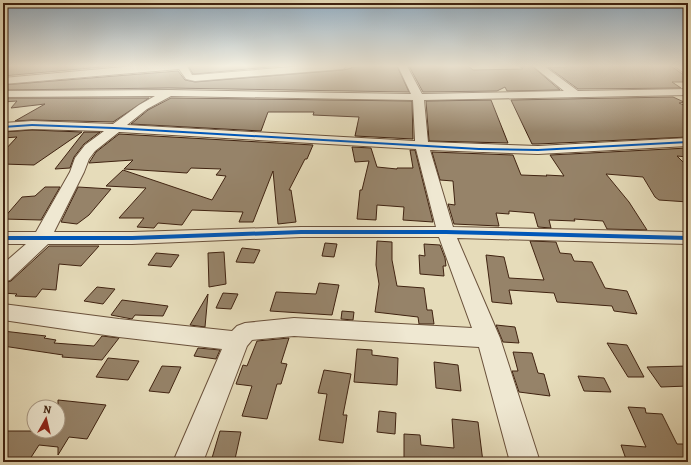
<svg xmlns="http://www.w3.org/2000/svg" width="691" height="465" viewBox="0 0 691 465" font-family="Alegreya,serif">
<rect width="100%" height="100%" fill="#e6dcba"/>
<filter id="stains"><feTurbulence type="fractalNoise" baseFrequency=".005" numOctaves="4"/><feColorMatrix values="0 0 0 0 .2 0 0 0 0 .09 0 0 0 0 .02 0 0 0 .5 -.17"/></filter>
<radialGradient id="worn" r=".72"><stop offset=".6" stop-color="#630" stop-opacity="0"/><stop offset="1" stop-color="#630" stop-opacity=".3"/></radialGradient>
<path fill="#968369" stroke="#402311" d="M3,66H112L3,76Z
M192,66H279L195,74H193L189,67Z
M388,66H397L409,92L169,88L3,90V85L178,71L185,80L195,82L343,70L352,68L351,67Z
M409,66H468L473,70L523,69L519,66H532L560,90L507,91L505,87L497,91L423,92Z
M671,66L688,78V82H672L681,88L578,89L548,67Z
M673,97L684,102L679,103L688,107V137L538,144H532L511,100Z
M3,98H149L113,122L32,120L15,121L45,104L11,108L17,101L3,102Z
M171,98L412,101L413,139L355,136L359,117L313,115L314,112H268L261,131L131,124L148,110Z
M491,100L508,143L429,141L426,101Z
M32,130L82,132L34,165L3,164V152L17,137L3,138V132Z
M84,132H100L84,144L74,157L70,168L55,169Z
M119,134L313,145L307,159H305L289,190H291L296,222L278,224L273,171L253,222H239L243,212L192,210L182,225L158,223L154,228L137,227L144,218H119L146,188L106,186L123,170L212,200L226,176L216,175L221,169L191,168L187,173L124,169L133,160L89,163L96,152Z
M352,147L371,148L377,167L397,169V168H413L410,150H415L433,222L403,220L404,207L377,205L376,220L357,219L360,190H362L369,161L355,162Z
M688,148V157L677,156L688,167V202L659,200L655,197L643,177L606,174L629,202L647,230L607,229L603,221L574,219L575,221L549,220L551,228L538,227L534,213L509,211V214L496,213L499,226L454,224L448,204L455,205L453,181L440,180L432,152L513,155L521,175L547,176L546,175L564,176L550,155Z
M45,187H60L41,220L3,219L22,197L35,196Z
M78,187L111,189L89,215L77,224L61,222Z
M377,241L392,242V260L397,286L424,288L427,310H432L434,324H419L418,317L375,312L379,284L376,265Z
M530,241L556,242L560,253L571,254L574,261L592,262L605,288L627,291L637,314L614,311L612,306L557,302L554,293L509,290L512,304L492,302L486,255L504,257L509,278L544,280Z
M325,243L337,244L334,257L322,256Z
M424,244L440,245L445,258L446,266H443L444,276L420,274L419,255L425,256Z
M49,246H99L81,266L59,264L56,290L42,289L36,297L15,296L17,294L3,293V283L11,281Z
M242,248L260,250L254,263L236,262Z
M224,252L226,284L209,287L208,253Z
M156,253L179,255L171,267L148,265Z
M319,283L339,285L332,315L270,311L276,292L316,294Z
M97,287L115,289L103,304L84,301Z
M223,293L238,294L231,309L216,308Z
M208,294L205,327L190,325Z
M122,300L168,306L163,316L135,315L132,319L111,315Z
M342,311L354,312L353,320L341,319Z
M496,325L515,327L519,343L503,342Z
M3,331L46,336L44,338L56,340L54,343L94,346L102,336L119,338L102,360L62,357L63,355L3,346Z
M289,338L281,363L287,364L281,384H277L267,419L242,416L252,386L236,384L243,365L247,366L257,341Z
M607,343L627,345L644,377H628Z
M198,348L220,350L216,359L194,356Z
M357,349L372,350V355L398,358L397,385L354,382Z
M513,352L532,353L538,373L544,374L550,396L519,392L512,371H518Z
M108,358L139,361L128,380L96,377Z
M434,362L458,365L461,391L436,388Z
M162,366L181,367L169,393L149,391Z
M688,366V386L661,387L647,367Z
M324,370L351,374L343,415H347L343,443L319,440L327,394L318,393Z
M578,376L604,378L611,392L584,391Z
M58,400L106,405L87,439L69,437L58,455V447L39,445L28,462L3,459V431H58Z
M628,407L645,408L646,413L662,414L677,444H683L688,451V462H627L621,445L646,447Z
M379,411L396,413L395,434L377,432Z
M452,419L478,422L483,462H404V434L420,435L421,445L454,448Z
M220,431L241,432L235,459L212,458Z"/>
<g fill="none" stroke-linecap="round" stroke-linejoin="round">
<defs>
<path id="minor" d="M134,66H187L192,75H195L303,66H347L343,69L195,81L186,79L179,69L3,84V78Z
M398,66H407L422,94L564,91L533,66H544L578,91L688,89V95L424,100L428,142L538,146L688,138V146L538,154L430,150L453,227L688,232V244L457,238L500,338L540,462H510L479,347L294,336L252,340L247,346L203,462H173L222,349L119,337L3,320V304L119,319L232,331L237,326L245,323L294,318L472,328L439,237H301L132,244H48L10,280L3,282V264L26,244H3V232H36L70,172L75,158L85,145L104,131L32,129L3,131V123L32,121L113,124L139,105L155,96L3,97V91L169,90L411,94ZM171,96L413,100L415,141L127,125L147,109ZM119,132L416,149L436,227H301L132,232H54L84,172L89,159L95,151Z
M675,66H685L688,68V76Z"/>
</defs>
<use href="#minor" stroke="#6a513b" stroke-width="2"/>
<use href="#minor" fill="#efe8d2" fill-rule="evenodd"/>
<defs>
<path id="cycleway" d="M32,124L114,127L479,148L538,149L688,141V143L538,151L479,150L114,129L32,126L3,128V126Z
M301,230H446L688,236V240L446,234H301L132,240H3V236H132Z"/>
</defs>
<use href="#cycleway" stroke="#efe8d2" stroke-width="3"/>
<use href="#cycleway" fill="#0057b8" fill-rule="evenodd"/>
</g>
<linearGradient id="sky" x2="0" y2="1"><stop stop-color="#91abbf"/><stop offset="0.5" stop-color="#f4efe0"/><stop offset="1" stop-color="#f4efe0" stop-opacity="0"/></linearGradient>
<rect width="691" height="132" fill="url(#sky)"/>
<rect width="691" height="465" fill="none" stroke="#e6dcba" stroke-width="16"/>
<rect x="4" y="4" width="683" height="457" fill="none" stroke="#402311" stroke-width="2"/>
<rect x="8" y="8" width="675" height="449" fill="none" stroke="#402311"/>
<g transform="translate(46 419) rotate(8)"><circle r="19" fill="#efe8d2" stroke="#a99985"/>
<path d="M0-3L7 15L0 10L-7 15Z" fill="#8f2418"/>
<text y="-6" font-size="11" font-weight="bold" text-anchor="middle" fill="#402311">N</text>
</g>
<rect width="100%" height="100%" filter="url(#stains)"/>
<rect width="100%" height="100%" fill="url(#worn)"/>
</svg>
